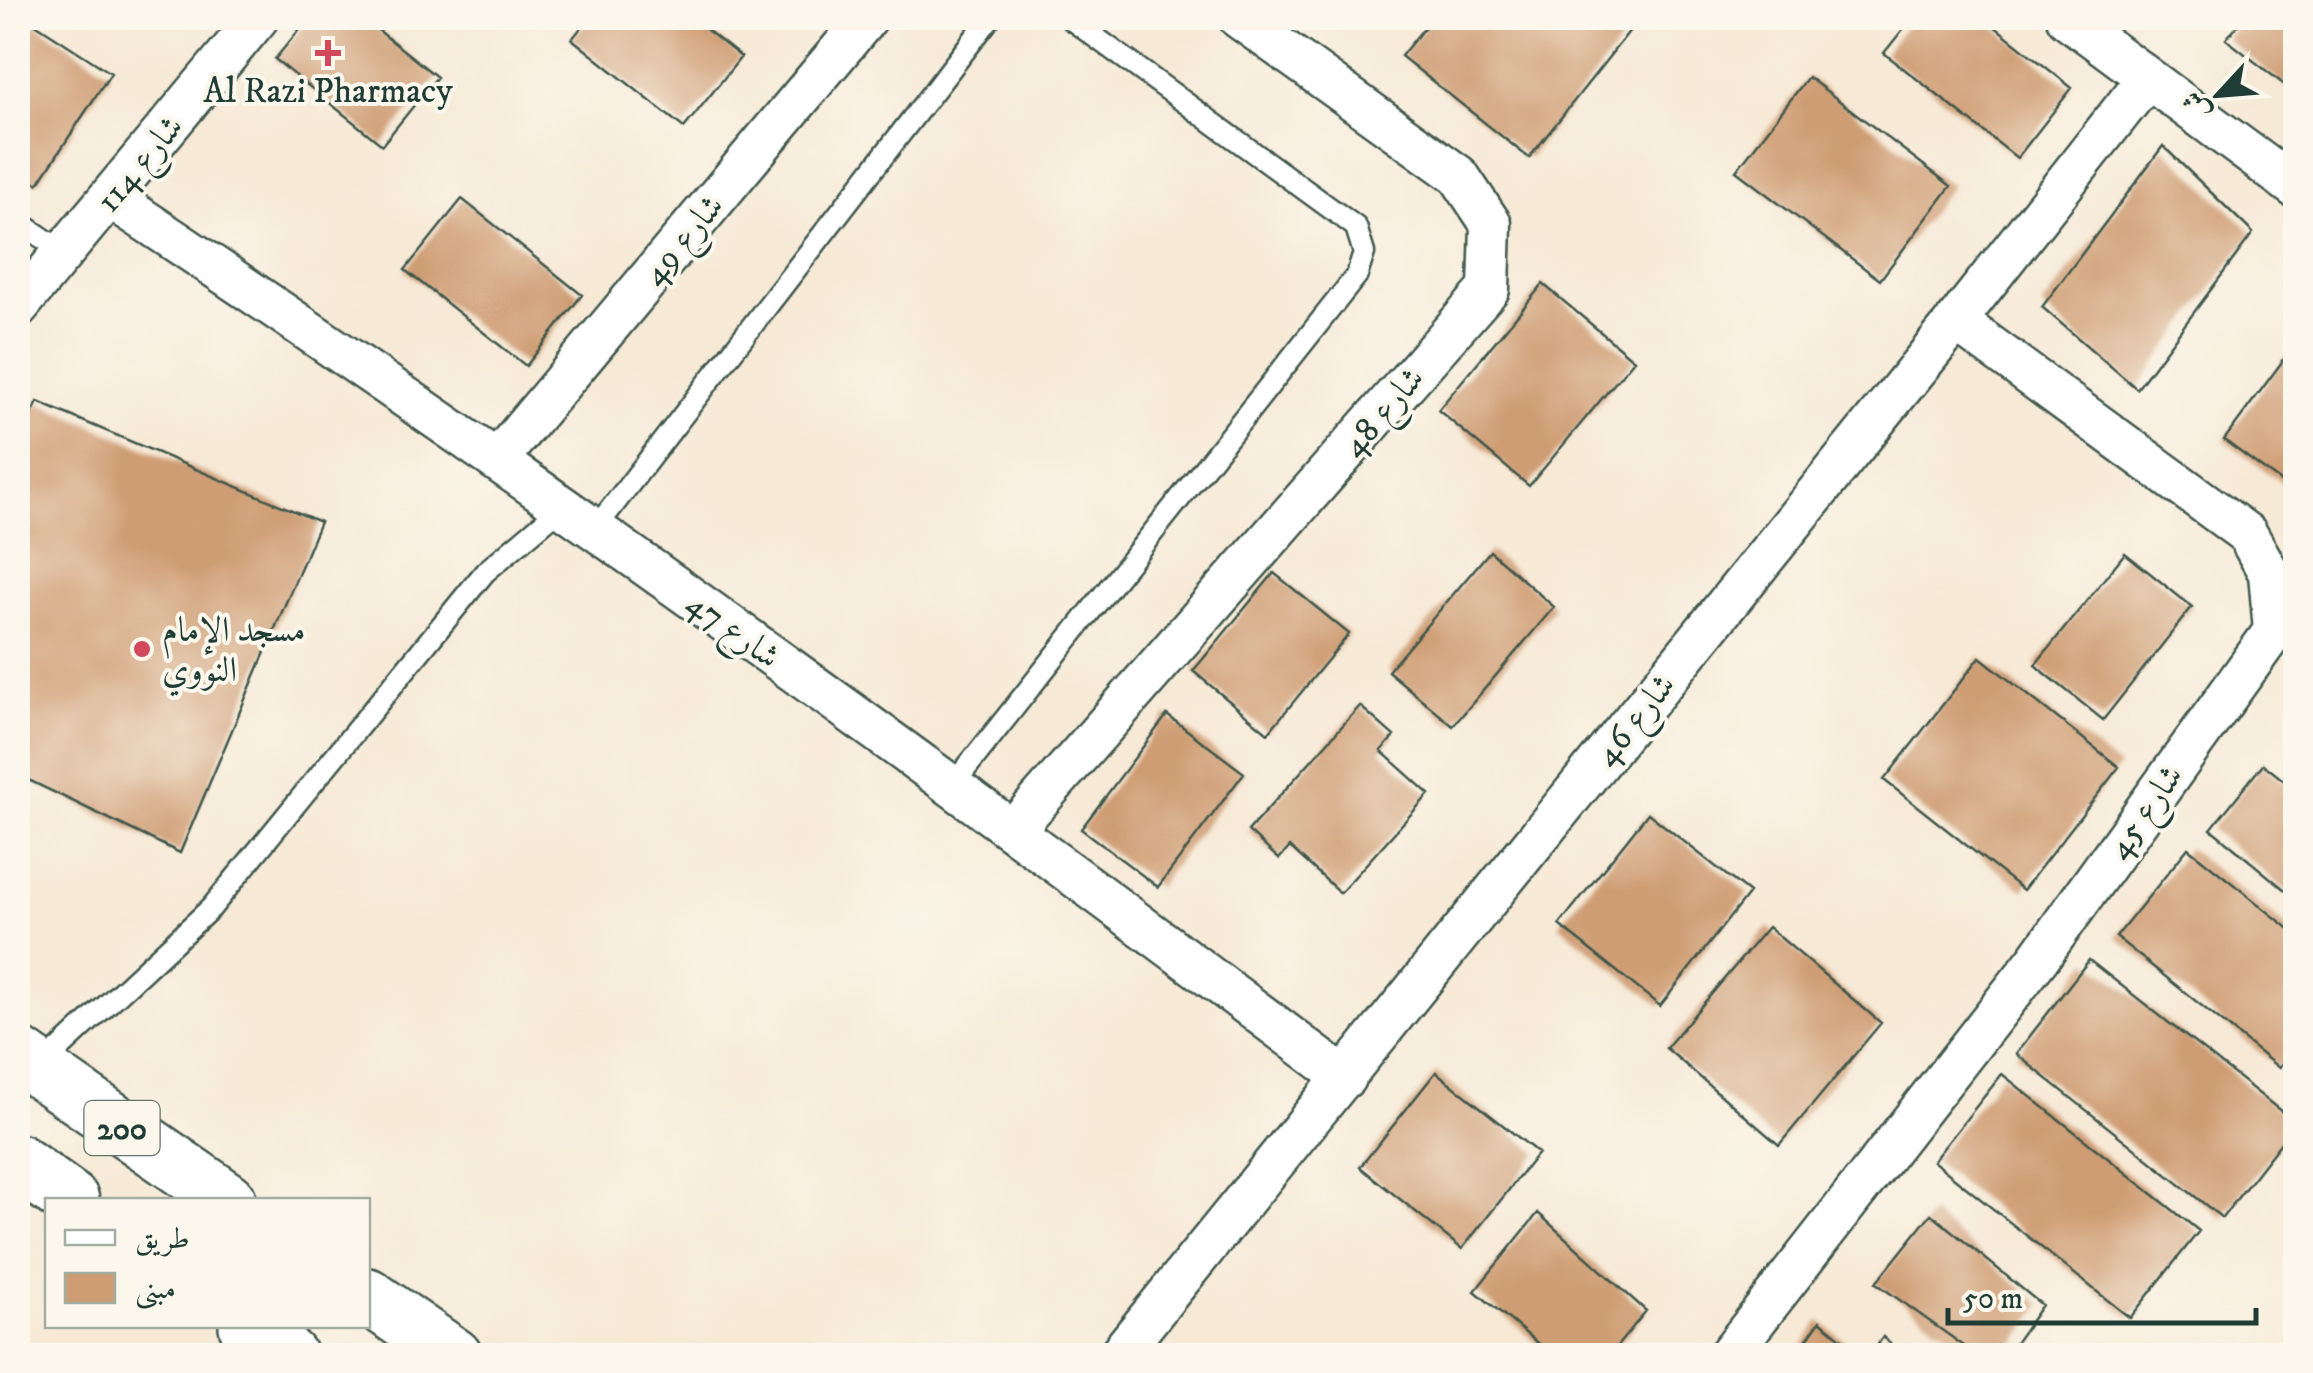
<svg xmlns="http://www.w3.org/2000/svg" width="2313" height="1373" viewBox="0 0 2313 1373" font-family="'IM FELL DW Pica',Amiri,serif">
<rect width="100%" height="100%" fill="#fbf7ec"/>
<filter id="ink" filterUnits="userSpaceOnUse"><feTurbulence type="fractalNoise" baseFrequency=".01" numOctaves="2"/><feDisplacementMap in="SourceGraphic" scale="20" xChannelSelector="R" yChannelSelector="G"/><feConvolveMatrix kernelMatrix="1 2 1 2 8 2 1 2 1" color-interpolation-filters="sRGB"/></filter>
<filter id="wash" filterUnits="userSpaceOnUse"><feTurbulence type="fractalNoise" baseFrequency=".0048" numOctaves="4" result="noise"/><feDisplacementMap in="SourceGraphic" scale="40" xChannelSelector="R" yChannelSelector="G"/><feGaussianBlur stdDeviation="2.25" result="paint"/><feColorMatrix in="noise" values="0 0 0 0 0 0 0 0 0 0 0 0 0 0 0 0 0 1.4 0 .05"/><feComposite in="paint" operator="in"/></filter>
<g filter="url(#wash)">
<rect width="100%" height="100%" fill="#f6e9d5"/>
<g id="blocks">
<path fill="#cf9d73" d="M18,18H26L111,73L38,184L18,171Z
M309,18H363L437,77L382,145L275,59Z
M589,18H692L741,57L684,128L572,39Z
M1432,18H1616L1631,29L1529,158L1401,56Z
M1912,18H1984L2072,88L2017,158L1884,53Z
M2243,18H2296V94L2226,39Z
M1808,77L1951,186L1880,280L1736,171Z
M2163,146L2253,233L2137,389L2042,307Z
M462,199L582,295L526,366L405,270Z
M1543,284L1634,360L1529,486L1438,410Z
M2296,343V493L2224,440Z
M38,402L320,522L180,853L18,775V442Z
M1490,551L1554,607L1453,726L1388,671Z
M2125,553L2192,607L2103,720L2035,665Z
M1274,573L1349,634L1268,733L1193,671Z
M1980,657L2119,767L2023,890L1884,780Z
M1360,706L1394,736L1381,751L1429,794L1340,893L1290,847L1279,859L1248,831Z
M1167,715L1244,773L1158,887L1081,829Z
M2263,764L2296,790V899L2211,829Z
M1648,813L1749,893L1660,1006L1559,925Z
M2188,848L2296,934V1047L2279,1068L2116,937Z
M1768,927L1881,1023L1779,1145L1666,1048Z
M2089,960L2296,1123L2222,1218L2016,1054Z
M1436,1072L1538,1153L1462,1249L1360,1167Z
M2002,1074L2199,1231L2130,1318L1933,1161Z
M1538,1213L1646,1311L1609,1356H1553L1475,1291Z
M1931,1214L2042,1305L2006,1356H1978L1876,1283Z
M1820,1321L1863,1356H1795Z
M1883,1337L1904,1356H1870Z"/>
</g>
</g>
<g filter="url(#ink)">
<use href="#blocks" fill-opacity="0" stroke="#3f574c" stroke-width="2.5"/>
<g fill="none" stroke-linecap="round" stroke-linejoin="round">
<defs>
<path id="service" d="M18,221L63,252
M595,529L990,18
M952,786L1357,275L1364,253L1356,227L1069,18
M40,1067L211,908L485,572L562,507"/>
<path id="minor" d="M2067,18L2296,188
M111,198C532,477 941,774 1345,1078
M18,307L258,18
M497,460L867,18
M1014,829L1489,289L1491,224L1459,176L1239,18
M1118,1356L1956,321L2146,80
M1728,1356L2038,959L2274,631L2269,573L2247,534L1956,321"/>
<path id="primary" d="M18,1055L228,1200
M18,1162L71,1200
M368,1296L454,1356
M247,1326L289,1356"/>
</defs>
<use href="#service" stroke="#3f574c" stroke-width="25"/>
<use href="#minor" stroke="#3f574c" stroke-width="45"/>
<use href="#primary" stroke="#3f574c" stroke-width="60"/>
<use href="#service" stroke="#fff" stroke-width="20"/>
<use href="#minor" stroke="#fff" stroke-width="40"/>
<use href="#primary" stroke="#fff" stroke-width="55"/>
</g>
</g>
<g fill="#d1495b" stroke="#fbf7ec" stroke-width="4">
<path d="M323 38h10v10h10v10h-10v10h-10v-10h-10v-10h10z"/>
<circle cx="142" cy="649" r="10"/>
</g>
<g text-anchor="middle" stroke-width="8" stroke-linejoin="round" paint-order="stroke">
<rect fill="#fbf7ec" stroke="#61756b" stroke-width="2.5" x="84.5" y="1101" width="75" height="54" rx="8"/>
<g font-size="32" font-weight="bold" fill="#1f3d34">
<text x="122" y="1139">200</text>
</g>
<g font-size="35" fill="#1f3d34" stroke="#fbf7ec">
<text x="328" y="102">Al Razi Pharmacy</text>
<text x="162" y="641" text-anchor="start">مسجد الإمام<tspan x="162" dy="40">النووي</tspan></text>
</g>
<g font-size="35" fill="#1f3d34" stroke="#fbf7ec">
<text transform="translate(139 163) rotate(-50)" y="12">شارع 114</text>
<text transform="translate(682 239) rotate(-50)" y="12">شارع 49</text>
<text transform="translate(1382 411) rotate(-49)" y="12">شارع 48</text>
<text transform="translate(734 629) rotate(36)" y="12">شارع 47</text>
<text transform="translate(1634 719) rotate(-51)" y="12">شارع 46</text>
<text transform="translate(2144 811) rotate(-55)" y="12">شارع 45</text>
</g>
</g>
<rect width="2313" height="1373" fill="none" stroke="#fbf7ec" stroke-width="60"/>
<rect x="45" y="1198" width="325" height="130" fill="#fbf7ec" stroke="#a3ada2" stroke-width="2.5"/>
<rect x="65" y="1230" width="50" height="15" fill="#ffffff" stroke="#a3ada2" stroke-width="2.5"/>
<text x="135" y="1248" font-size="30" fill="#1f3d34">طريق</text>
<rect x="65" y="1273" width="50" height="30" fill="#cf9d73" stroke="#a3ada2" stroke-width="2.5"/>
<text x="135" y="1298" font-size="30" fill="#1f3d34">مبنى</text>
<g transform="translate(2218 95) rotate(244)" stroke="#fbf7ec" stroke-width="8" paint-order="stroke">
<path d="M0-8L18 38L0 25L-18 38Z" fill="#1f3d34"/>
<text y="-15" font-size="28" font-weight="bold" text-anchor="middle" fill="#1f3d34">ش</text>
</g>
<path d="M1948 1308v15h308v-15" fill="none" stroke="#1f3d34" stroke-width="5"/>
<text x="1963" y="1308" font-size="30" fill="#1f3d34" stroke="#fbf7ec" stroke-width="8" paint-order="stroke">50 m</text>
</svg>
